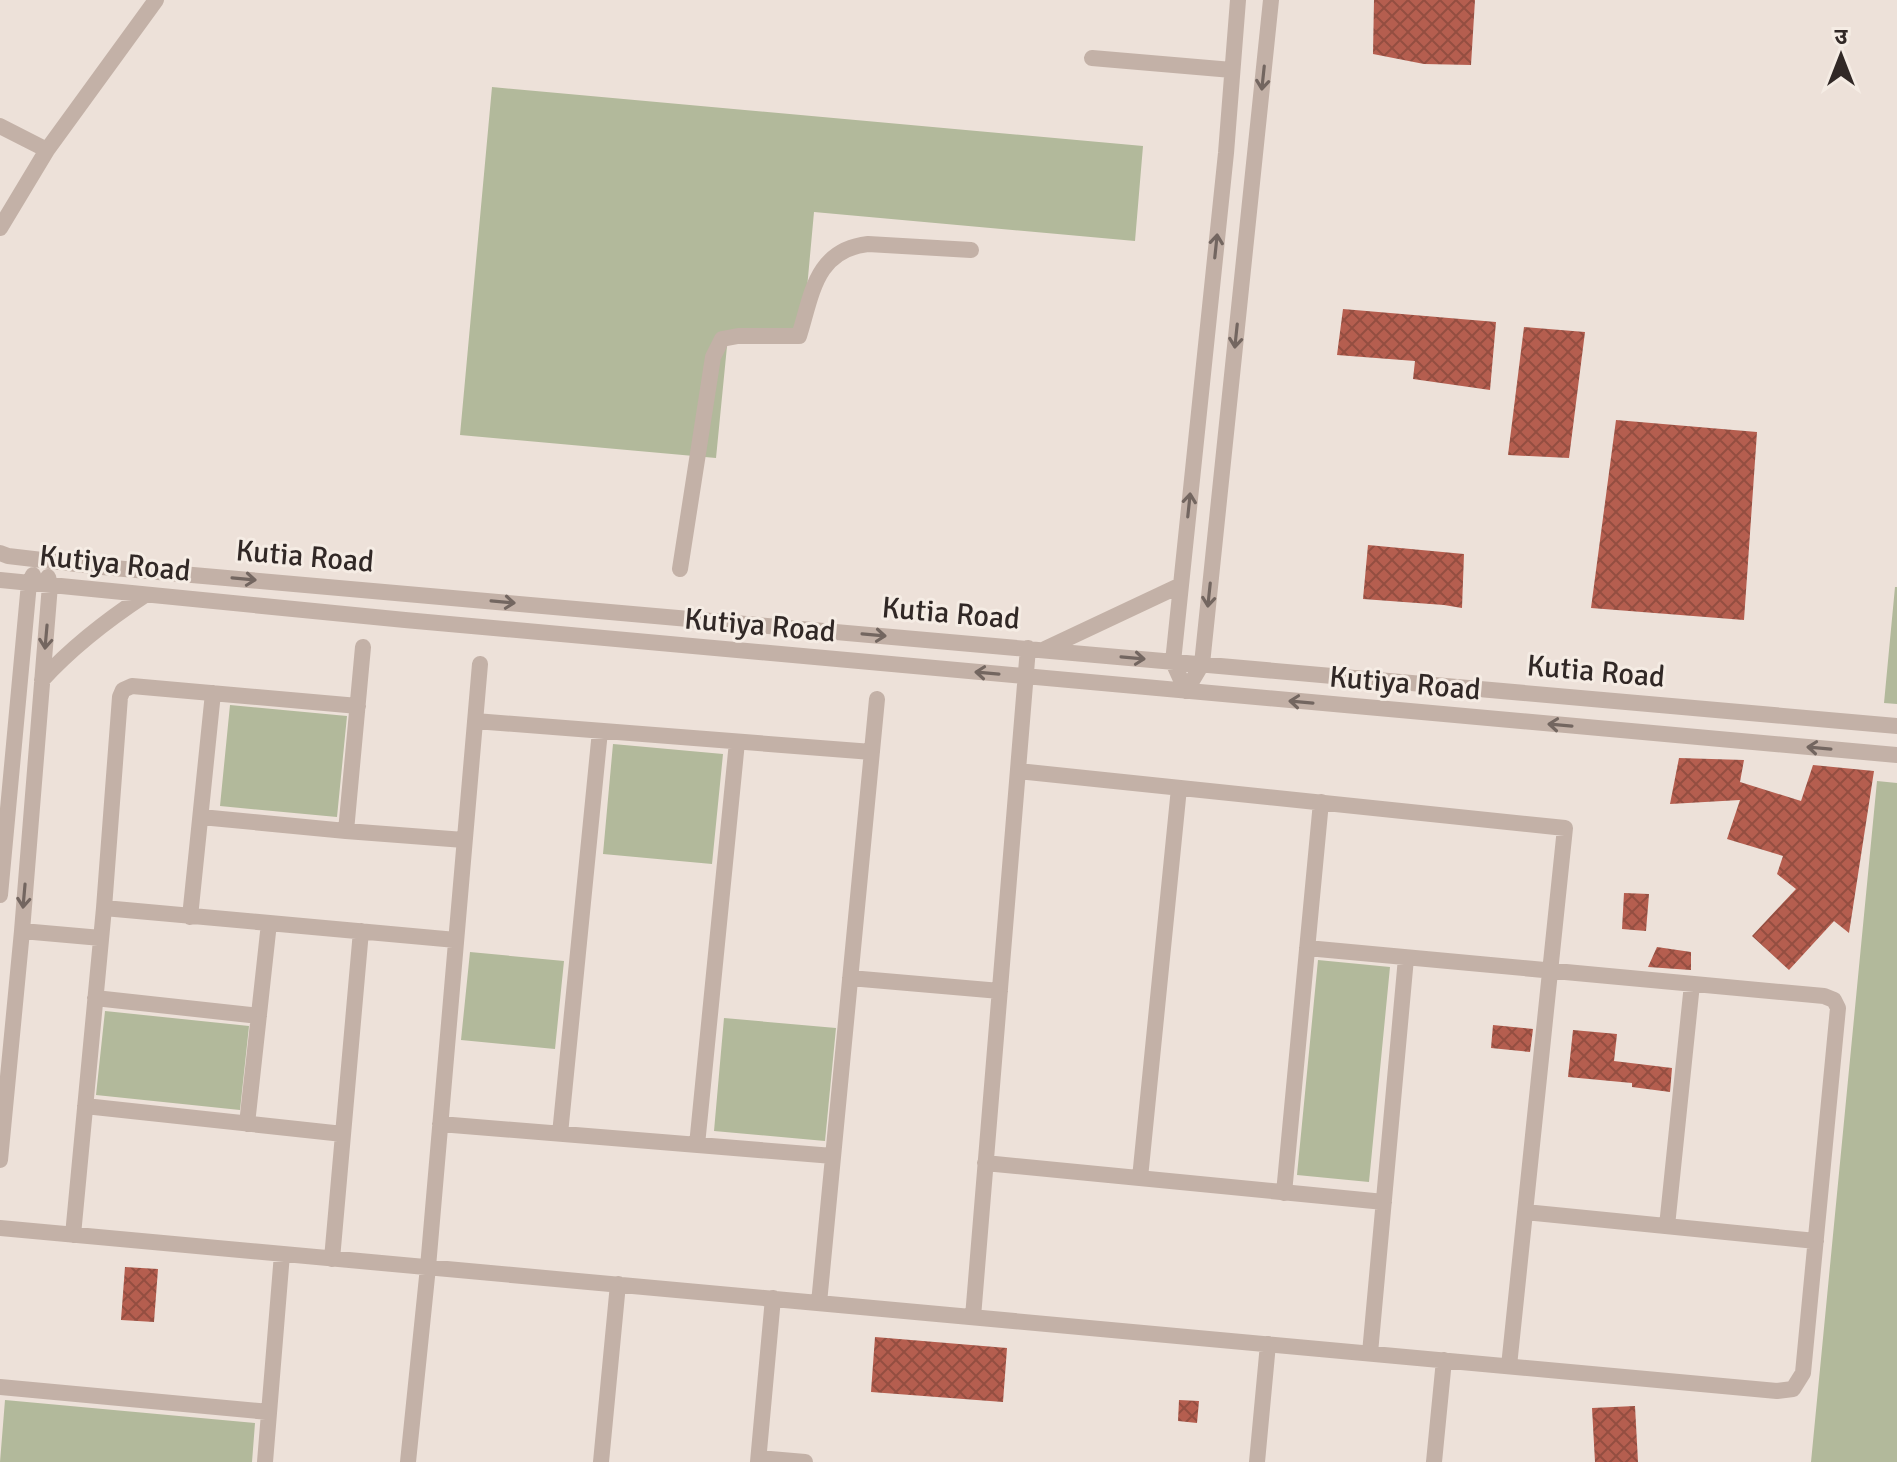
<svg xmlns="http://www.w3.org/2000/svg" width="1897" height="1462" viewBox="0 0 1897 1462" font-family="Signika,'Noto Sans Devanagari',sans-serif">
<defs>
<pattern id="building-cross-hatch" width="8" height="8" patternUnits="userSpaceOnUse" patternTransform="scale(2)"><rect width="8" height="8" fill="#b55e4f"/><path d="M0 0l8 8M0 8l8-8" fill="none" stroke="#944e41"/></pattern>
</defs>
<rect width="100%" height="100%" fill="#ede1d9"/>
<path fill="#b2b99b" d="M492,87L1143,146L1135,241L814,212L802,343L728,336L716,458L460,435Z
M1895,587H1897V704L1884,703Z
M230,705L347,716L337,817L220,806Z
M613,744L723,754L712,864L603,854Z
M1877,781L1897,783V1462H1811Z
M470,952L564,961L555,1049L461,1040Z
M1318,960L1390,967L1369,1182L1297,1175Z
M105,1011L249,1026L240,1110L96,1095Z
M724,1018L836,1028L825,1141L714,1131Z
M5,1400L255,1423L252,1462H0Z"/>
<path fill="url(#building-cross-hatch)" d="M1374,0H1475L1471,65L1424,64L1373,54Z
M1343,309L1496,322L1490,390L1413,379L1415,361L1337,355Z
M1524,327L1585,332L1569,458L1508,455Z
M1616,420L1757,432L1744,620L1591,608Z
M1368,545L1464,554L1462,608L1444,605L1363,599Z
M1679,758L1744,760L1740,782L1801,801L1813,765L1874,771L1849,933L1834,921L1789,970L1752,936L1796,889L1777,874L1783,856L1727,839L1740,800L1670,804Z
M1624,893L1649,894L1646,931L1622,929Z
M1657,947L1691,952V970L1648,967Z
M1493,1025L1533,1029L1530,1052L1491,1048Z
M1573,1030L1617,1034L1614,1061L1672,1068L1670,1092L1632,1087V1083L1568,1077Z
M125,1267L158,1269L154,1322L121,1320Z
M875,1337L1007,1348L1003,1402L871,1392Z
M1179,1400L1199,1401L1197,1423L1178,1421Z
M1635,1406L1638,1462H1595L1592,1408Z"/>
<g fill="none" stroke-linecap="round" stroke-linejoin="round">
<path stroke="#c3b1a7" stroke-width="16" d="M1092,58L1232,70
M0,126L47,150
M0,228L47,150L156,0
M0,553L8,556L102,567L1897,726
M680,569L713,357L722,339L738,336H799C812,295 815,250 868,244L971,250
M0,580L405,620L1897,755
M1045,649L1181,585
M42,680C73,646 107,620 145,595
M1186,691L1202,664L1271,0
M1186,691L1173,662L1226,153L1238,0
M475,721L872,752
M1018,771L1565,828L1509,1366
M201,817L346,831L464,840
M346,831L363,647
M0,895L29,583L33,575
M104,908L456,940
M190,917L213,693
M22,931L101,938
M850,978L1000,991
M95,998L259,1016
M85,1106L343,1134
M247,1124L269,923
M440,1124L833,1156
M560,1134L600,731
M697,1145L737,742
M0,1160L22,931L50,585L48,577
M985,1163L1384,1202
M1140,1178L1179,788
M1284,1193L1321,802
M1525,1212L1816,1241
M1667,1226L1692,984
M0,1228L1777,1391L1793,1389L1803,1373L1838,1008L1834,1000L1824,996L1307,948
M73,1235L104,908L120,697L123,690L132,686L358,706
M332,1259L361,931
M819,1303L877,699
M973,1317L1028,648
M1370,1353L1406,958
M0,1387L269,1412
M759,1458L805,1462
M265,1462L282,1254
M408,1462L428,1267L480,664
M601,1462L618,1284
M758,1462L773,1298
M1257,1462L1268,1344
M1434,1462L1444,1360"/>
</g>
<defs><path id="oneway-shaft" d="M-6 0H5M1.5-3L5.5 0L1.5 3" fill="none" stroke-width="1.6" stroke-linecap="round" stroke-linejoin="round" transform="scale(2)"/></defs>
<g stroke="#736660">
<use href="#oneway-shaft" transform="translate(1263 78) rotate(96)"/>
<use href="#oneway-shaft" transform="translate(1216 246) rotate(-84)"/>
<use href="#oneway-shaft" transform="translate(1236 336) rotate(96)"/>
<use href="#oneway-shaft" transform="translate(1189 505) rotate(-84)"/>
<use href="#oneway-shaft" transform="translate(244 579) rotate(5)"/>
<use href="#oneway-shaft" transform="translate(1209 595) rotate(96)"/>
<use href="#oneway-shaft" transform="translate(503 602) rotate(5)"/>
<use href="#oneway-shaft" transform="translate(874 635) rotate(5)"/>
<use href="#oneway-shaft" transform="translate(46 637) rotate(95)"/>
<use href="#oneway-shaft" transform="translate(1133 658) rotate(5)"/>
<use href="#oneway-shaft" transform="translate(987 673) rotate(-175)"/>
<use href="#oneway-shaft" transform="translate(1301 702) rotate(-175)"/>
<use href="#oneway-shaft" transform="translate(1560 725) rotate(-175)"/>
<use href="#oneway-shaft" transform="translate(1819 748) rotate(-175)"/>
<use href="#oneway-shaft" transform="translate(24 896) rotate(95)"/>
</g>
<g text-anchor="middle" stroke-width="6" stroke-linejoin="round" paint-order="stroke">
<g font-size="30" fill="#312826" stroke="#f5ece4">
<text transform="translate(305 556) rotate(5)" y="10">Kutia Road</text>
<text transform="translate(115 563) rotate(6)" y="10">Kutiya Road</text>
<text transform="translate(951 613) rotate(5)" y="10">Kutia Road</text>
<text transform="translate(760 625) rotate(5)" y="10">Kutiya Road</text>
<text transform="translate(1596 671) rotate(5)" y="10">Kutia Road</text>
<text transform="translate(1405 683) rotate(5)" y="10">Kutiya Road</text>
</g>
</g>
<g transform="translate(1841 56)" stroke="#f5ece4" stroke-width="6" paint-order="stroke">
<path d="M0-6L14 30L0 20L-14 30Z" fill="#312826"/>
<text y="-12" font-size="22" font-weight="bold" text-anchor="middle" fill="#312826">उ</text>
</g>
</svg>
